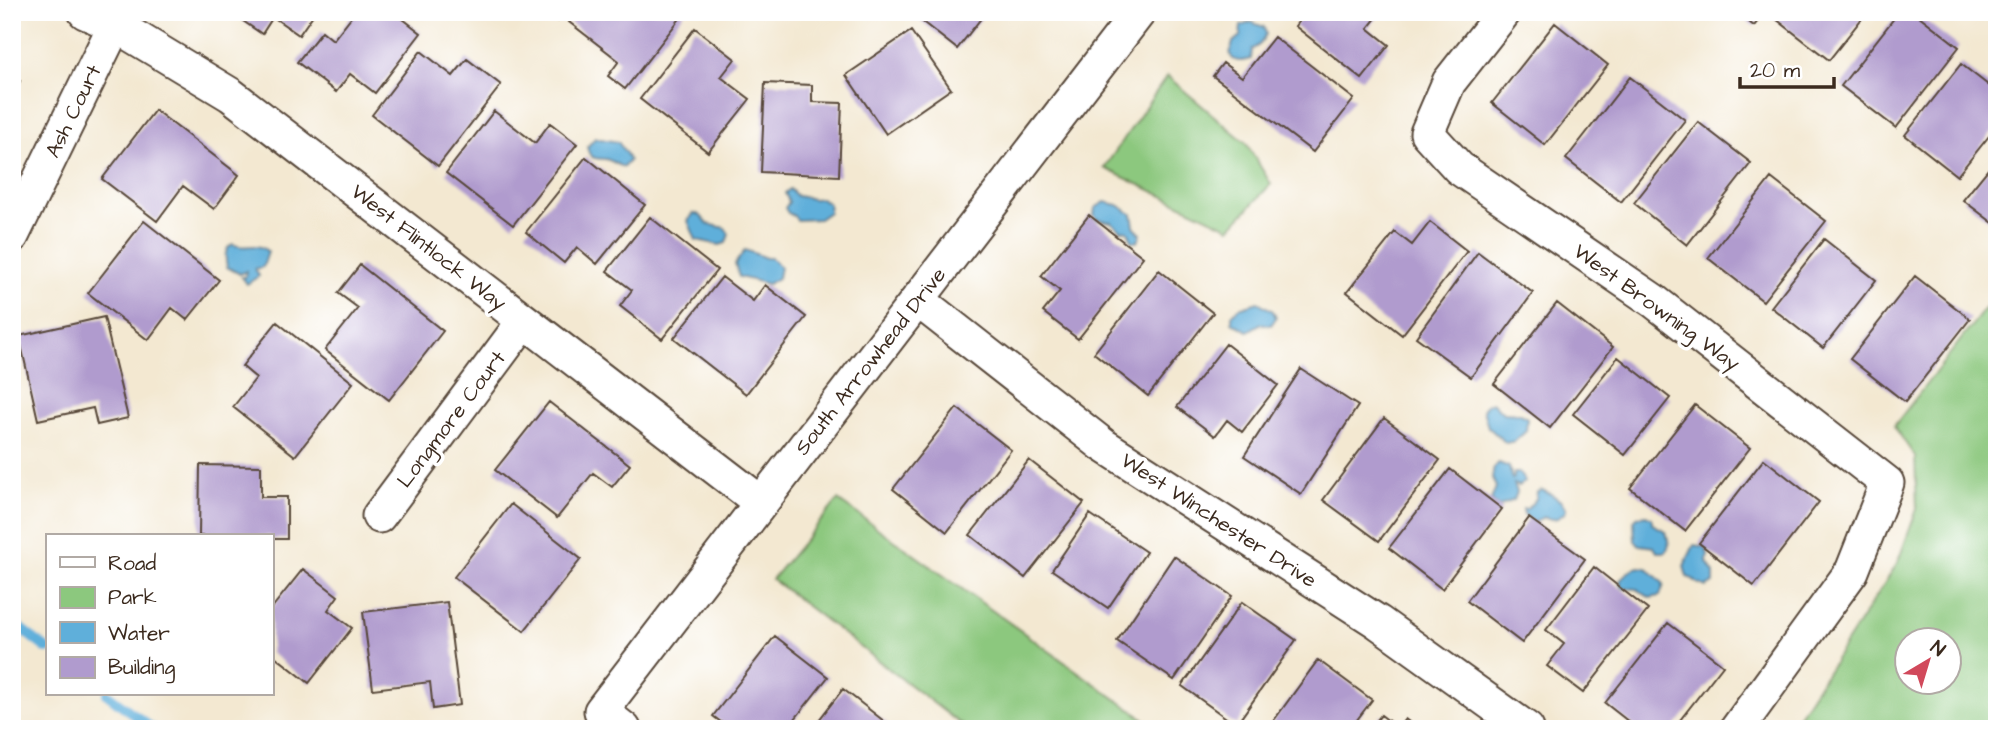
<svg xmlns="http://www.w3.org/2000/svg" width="2009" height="741" viewBox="0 0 2009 741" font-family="'Architects Daughter',sans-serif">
<rect width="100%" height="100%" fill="#fff"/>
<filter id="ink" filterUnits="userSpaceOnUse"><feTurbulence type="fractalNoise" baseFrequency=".0143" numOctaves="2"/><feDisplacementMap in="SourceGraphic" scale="14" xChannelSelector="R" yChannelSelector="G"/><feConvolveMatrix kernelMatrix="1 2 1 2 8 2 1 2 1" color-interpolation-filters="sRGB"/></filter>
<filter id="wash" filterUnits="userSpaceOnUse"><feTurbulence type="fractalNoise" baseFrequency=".00686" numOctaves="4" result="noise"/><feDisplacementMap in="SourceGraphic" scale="28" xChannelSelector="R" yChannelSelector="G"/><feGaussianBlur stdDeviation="1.57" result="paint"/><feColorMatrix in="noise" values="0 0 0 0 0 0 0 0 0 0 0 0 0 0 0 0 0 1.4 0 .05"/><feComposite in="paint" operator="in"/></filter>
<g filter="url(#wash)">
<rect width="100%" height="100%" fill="#f3e8d1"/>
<path fill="#8cc87e" stroke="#64794e" stroke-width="2" fill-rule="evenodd" d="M1167,76L1246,143L1271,184L1230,228L1104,168Z
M1997,293V729H1790L1897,564L1917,509L1915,457L1894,426ZM1908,640H1950V682H1908Z
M838,500L1158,729H967L772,579Z"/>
<path fill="#5fafda" stroke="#4d6c7c" stroke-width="2" d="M1251,22L1264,27L1266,34L1260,44L1252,50L1251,59C1244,61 1233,64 1230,54L1233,42L1240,36L1241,26Z
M595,138L618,142L627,155L629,161L623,167C617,165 612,160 605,159C594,158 590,160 587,147Z
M790,189L797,196L814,199L821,198L829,204V212L819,219L797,220L794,216L788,213L785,208L789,202L785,193Z
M1105,202L1118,205L1132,214L1134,226L1141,234L1138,242L1132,241L1128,231L1121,230L1111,222L1097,219L1094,215L1095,208Z
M694,213L700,215L708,224L725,228L729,234L726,243L720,245L696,240L688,221Z
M233,244C245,251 257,240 268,252L263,267L255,269L259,276L247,284L242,277H245L246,271L240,274L227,267C225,258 224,248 233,244Z
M745,250L766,258H771L780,267L778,278L768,284L739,277L735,264Z
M1258,302L1273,311L1276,318L1271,325L1260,324L1248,331L1232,322V315L1239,308Z
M1492,402L1503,413L1521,414L1527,418L1526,431L1515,441L1506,443L1488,427L1483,410L1487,404Z
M1499,463L1509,467L1512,479L1514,478V473H1519L1525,482L1519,486L1514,484L1517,492L1514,500L1498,507L1491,500L1496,487L1492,478L1494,467Z
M1542,490C1551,494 1564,500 1566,511C1560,519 1552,521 1543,517L1534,523L1524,514L1523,509H1527L1536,499L1537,492Z
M1646,515L1652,518V524L1666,531L1669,545L1666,552H1657L1654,547L1640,545L1635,541L1634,521L1637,517Z
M1694,545L1705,547L1708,554L1707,562L1714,573V583L1706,587L1697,583L1693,579L1687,577L1684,566Z
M1639,567L1647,568L1664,584L1660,596L1650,598L1637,589L1623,588L1620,581C1623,575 1633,568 1639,567Z"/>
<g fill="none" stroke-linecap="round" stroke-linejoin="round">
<path stroke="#5fafda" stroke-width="10" d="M12,622L47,649
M107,694L153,729"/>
</g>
<g id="blocks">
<path fill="#b09bce" d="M230,12H315L299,35L273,17L262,34Z
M355,12H394L421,33L375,93L350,74L336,92L297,62L322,31L333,40Z
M546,12H565L558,21Z
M577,12H685L625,89L608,76L619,61L569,22Z
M910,12H986L957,49Z
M1306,12H1381L1368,28L1389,45L1362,79L1295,26Z
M1736,12H1765L1754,26Z
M1781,12H1867L1829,60L1776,19Z
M1899,12H1914L1959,47L1896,128L1841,86Z
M1555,23L1608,65L1545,145L1492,103Z
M695,28L735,59L721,77L750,99L708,152L640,99Z
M911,31L951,89L886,134L846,75Z
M1274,37L1354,99L1313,152L1213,76L1223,63L1242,77Z
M421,51L453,76L467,59L501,85L438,166L372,115Z
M1961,64L1997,92V126L1957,176L1905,135Z
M1630,77L1685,120L1621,202L1566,159Z
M12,78L20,81L12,99Z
M765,83L812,85V102L842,103L839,176L761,172Z
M155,110L239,175L214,209L183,186L157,221L102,179Z
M494,111L535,143L550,123L577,144L513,225L446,173Z
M1698,122L1751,163L1687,245L1634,203Z
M586,157L645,205L597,264L577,247L564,263L526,232Z
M1997,158V226L1963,200Z
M1771,178L1826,221L1763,301L1708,258Z
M1089,215L1143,257L1078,339L1043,312L1060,291L1041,276Z
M650,217L717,270L662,339L620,306L632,290L607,271Z
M144,221L219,280L187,320L172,308L148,340L88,293Z
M1430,222L1467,251L1402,335L1347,292L1395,232L1412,245Z
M1824,239L1876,280L1823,348L1771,307Z
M1478,252L1533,293L1471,377L1416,337Z
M360,265L443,331L389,400L325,350L358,308L338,293Z
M1159,270L1213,313L1148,396L1094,353Z
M1915,276L1970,319L1905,402L1850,359Z
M722,277L753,301L765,285L806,317L746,394L674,338Z
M1557,303L1613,347L1550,428L1494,384Z
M104,317L128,418L97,425L93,408L38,420L19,336Z
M277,322L353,383L295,456L233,407L256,378L242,366Z
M1226,344L1278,385L1242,432L1227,420L1215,436L1177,407Z
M1618,357L1670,398L1625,455L1573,414Z
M1301,369L1358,406L1301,494L1244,456Z
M549,402L630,465L612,487L593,473L557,518L495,470Z
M1695,405L1750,448L1685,531L1630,488Z
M957,408L1011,450L947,532L893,489Z
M1384,418L1440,460L1379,541L1323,500Z
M1764,459L1819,502L1754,586L1699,543Z
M1029,460L1084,503L1025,578L970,535Z
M200,465L261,466V497H287V539H271V536H199Z
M1450,469L1502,509L1442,589L1389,548Z
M511,504L581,559L524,631L454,577Z
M1090,514L1146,552L1108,608L1052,570Z
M1529,518L1585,559L1522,643L1467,601Z
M1174,556L1232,596L1174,680L1117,641Z
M1594,567L1648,610L1583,693L1547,666L1564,644L1546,630Z
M303,569L338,596L328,610L352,628L309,683L271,653V609Z
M447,602L460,705L433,709L430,682L373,689L363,612Z
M1242,602L1296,640L1236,725L1182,686Z
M1668,623L1723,665L1673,729H1638L1605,703Z
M775,636L828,677L787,729H730L713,716Z
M1318,660L1372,700L1350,729H1280L1272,723Z
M843,689L894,729H812Z
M1381,715L1398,728L1405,719L1418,729H1370Z"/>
</g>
</g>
<g filter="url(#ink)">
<use href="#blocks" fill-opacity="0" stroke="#574639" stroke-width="2"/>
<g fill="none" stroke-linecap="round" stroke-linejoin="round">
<defs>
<path id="minor" d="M85,12L115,25L231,95L760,502
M1504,12L1449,82L1427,133L1459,168L1654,301L1887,483L1852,571L1737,729
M12,236L115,25
M918,300L1103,445L1378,622L1527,729
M379,516L524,321
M624,729L601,711L1139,12"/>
</defs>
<use href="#minor" stroke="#574639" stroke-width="37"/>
<use href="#minor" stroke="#fff" stroke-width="33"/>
</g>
</g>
<g text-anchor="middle" stroke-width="7" stroke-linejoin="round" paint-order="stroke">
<g font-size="21" fill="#3b2a1e" stroke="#fff">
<text transform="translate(73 111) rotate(-64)" y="7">Ash Court</text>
<text transform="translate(429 247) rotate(38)" y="7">West Flintlock Way</text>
<text transform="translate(1657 307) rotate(36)" y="7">West Browning Way</text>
<text transform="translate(870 361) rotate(-52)" y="7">South Arrowhead Drive</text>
<text transform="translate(451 419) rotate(-53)" y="7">Longmore Court</text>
<text transform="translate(1219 520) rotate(33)" y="7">West Winchester Drive</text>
</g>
</g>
<rect width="2009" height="741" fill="none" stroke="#fff" stroke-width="42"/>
<rect x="46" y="534" width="228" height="161" fill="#ffffff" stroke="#b1aaa5" stroke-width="2"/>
<rect x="60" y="557" width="35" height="10" fill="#ffffff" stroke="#b1aaa5" stroke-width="2"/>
<text x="108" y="570" font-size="21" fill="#3b2a1e">Road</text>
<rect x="60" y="587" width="35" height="21" fill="#8cc87e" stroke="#b1aaa5" stroke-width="2"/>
<text x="108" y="604" font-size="21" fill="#3b2a1e">Park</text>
<rect x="60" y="622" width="35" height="21" fill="#5fafda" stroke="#b1aaa5" stroke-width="2"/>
<text x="108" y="640" font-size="21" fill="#3b2a1e">Water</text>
<rect x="60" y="657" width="35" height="21" fill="#b09bce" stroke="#b1aaa5" stroke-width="2"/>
<text x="108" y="674" font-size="21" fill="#3b2a1e">Building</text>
<g transform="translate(1928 661) rotate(38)"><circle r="33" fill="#ffffff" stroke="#b1aaa5" stroke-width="2"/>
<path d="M0-5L12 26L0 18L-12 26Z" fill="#d1495b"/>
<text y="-10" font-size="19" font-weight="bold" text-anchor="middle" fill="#3b2a1e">N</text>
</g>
<path d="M1740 77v10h94v-10" fill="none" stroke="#3b2a1e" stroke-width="3.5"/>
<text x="1750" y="77" font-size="21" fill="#3b2a1e" stroke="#ffffff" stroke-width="5" paint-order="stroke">20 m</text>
</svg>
